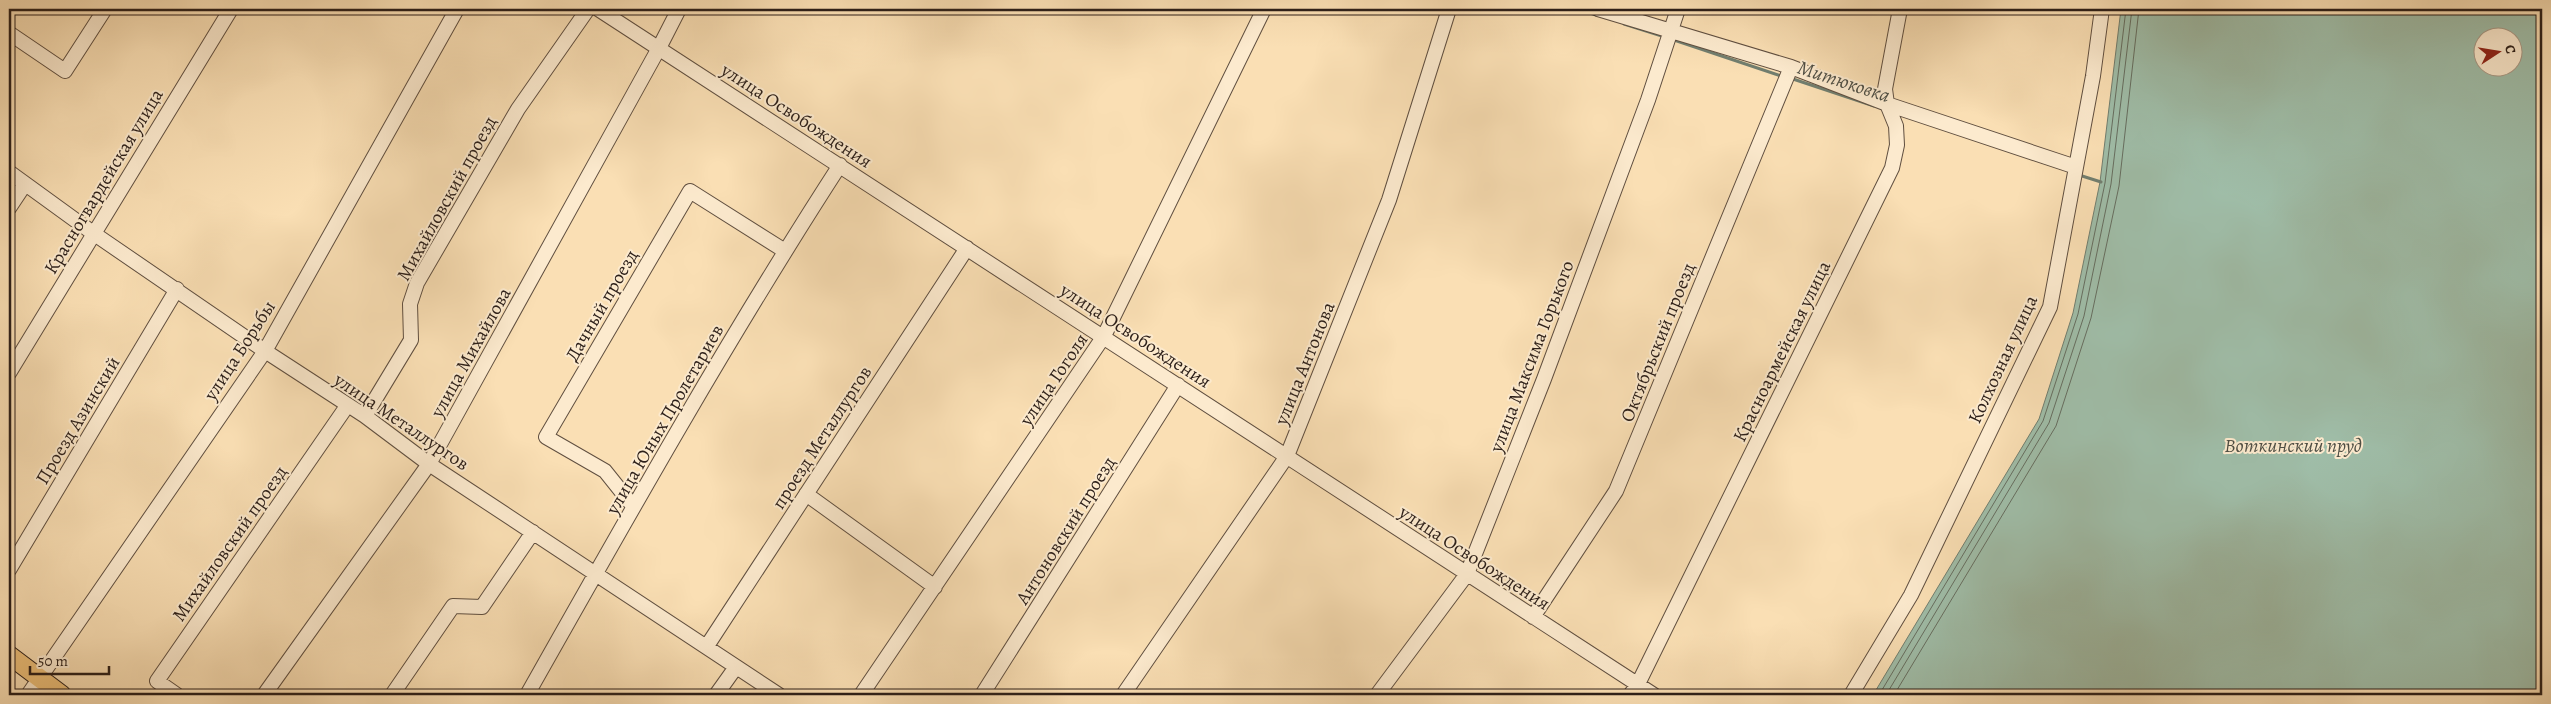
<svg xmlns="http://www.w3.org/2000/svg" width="2551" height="704" viewBox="0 0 2551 704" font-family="Alegreya,serif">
<rect width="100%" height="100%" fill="#fadfb4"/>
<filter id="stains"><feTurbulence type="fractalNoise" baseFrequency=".004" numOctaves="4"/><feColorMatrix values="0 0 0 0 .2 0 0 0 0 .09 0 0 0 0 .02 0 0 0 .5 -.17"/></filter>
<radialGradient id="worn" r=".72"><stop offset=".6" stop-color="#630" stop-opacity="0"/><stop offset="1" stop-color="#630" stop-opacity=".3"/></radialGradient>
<path fill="#9fbda8" stroke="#717e6f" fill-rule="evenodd" d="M2121,9H2542V695H1873L2039,419L2073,313L2100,182ZM2484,38H2514V68H2484Z"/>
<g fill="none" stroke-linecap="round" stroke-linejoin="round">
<path stroke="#666e60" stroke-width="1" d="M1879,695L2043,421L2078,314L2105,183L2126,9
M1886,695L2049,423L2084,316L2111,184L2132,9
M1894,695L2056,426L2091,318L2119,186L2139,9"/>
<path stroke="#717e6f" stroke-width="3" d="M1578,9L1596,15
M1624,24L1665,37
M1671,39L1784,77
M1790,78L1874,106
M2079,175L2101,182"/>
<defs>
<path id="minor" d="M598,9L1654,695
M1598,9L1791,67L1887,104L2076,167
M9,33L65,71L105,9
M9,172L93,233L265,351L365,416L429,464L779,695
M9,208L25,184
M9,373L231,9
M365,416L411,340L410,304L417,283L518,109L588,9
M806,494L935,587
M633,506L605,471L546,437L690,191L785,251
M9,570L177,289
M1533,617L1616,491L1791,67
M707,646L967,248
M28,695L265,351L457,9
M177,695L157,681L347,406
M264,695L429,464L659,48L679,9
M392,695L453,606L482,607L533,532
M527,695C628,516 728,338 840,165
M716,695L736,667
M861,695L1104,336L1264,9
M982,695L1178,385
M1123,695L1287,456L1389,200L1449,9
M1377,695L1467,574L1544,379L1648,100L1678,9
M1630,695L1637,686L1892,168L1897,145L1896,126L1887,104L1885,89L1900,9
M1851,695L1911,595L2050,307L2093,76L2102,9"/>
<path id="major" d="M9,655L62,695"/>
</defs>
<use href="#minor" stroke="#604f40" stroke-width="16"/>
<use href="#major" stroke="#2c1f19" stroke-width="20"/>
<use href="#minor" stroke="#fceace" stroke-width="14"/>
<use href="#major" stroke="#edc07a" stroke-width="18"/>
</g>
<g text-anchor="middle" stroke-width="4" stroke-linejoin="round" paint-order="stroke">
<g font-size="19" fill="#2c1f19" stroke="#fceace">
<text transform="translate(797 115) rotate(33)" y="7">улица Освобождения</text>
<text transform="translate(103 181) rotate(-59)" y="7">Красногвардейская улица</text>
<text transform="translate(446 198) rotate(-61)" y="7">Михайловский проезд</text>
<text transform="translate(601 305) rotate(-60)" y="7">Дачный проезд</text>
<text transform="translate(1136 335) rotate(33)" y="7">улица Освобождения</text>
<text transform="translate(1657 342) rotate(-68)" y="7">Октябрьский проезд</text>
<text transform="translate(239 350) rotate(-57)" y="7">улица Борьбы</text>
<text transform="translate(1781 351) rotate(-64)" y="7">Красноармейская улица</text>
<text transform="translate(470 352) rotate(-61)" y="7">улица Михайлова</text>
<text transform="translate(1531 356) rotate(-69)" y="7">улица Максима Горького</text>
<text transform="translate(2002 359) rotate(-65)" y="7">Колхозная улица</text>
<text transform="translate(1304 363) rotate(-68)" y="7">улица Антонова</text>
<text transform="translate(1053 379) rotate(-56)" y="7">улица Гоголя</text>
<text transform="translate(664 419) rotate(-60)" y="7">улица Юных Пролетариев</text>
<text transform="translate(77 420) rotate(-59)" y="7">Проезд Азинский</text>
<text transform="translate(402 421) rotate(34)" y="7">улица Металлургов</text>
<text transform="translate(821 437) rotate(-57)" y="7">проезд Металлургов</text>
<text transform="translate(1065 530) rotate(-58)" y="7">Антоновский проезд</text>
<text transform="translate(229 543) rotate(-55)" y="7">Михайловский проезд</text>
<text transform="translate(1475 557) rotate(33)" y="7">улица Освобождения</text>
</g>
<g font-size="20" font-style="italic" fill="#4e4e44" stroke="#fceace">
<text transform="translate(1844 81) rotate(18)" y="7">Митюковка</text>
<text x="2293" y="452">Воткинский пруд</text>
</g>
</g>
<rect width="2551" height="704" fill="none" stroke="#fadfb4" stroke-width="30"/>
<rect x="10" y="10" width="2531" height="684" fill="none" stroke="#2c1f19" stroke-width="2.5"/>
<rect x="15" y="15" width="2521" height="674" fill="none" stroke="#2c1f19"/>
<g transform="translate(2498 52) rotate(78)"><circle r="24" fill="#fceace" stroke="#a99986"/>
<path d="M0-4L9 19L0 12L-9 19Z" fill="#8f2418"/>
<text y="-8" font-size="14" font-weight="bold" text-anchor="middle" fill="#2c1f19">С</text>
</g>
<path d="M30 666v8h79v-8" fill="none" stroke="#2c1f19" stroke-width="2.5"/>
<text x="38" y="666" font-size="15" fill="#2c1f19" stroke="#fceace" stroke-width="4" paint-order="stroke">50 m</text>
<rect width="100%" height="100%" filter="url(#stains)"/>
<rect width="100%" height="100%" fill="url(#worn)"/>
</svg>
